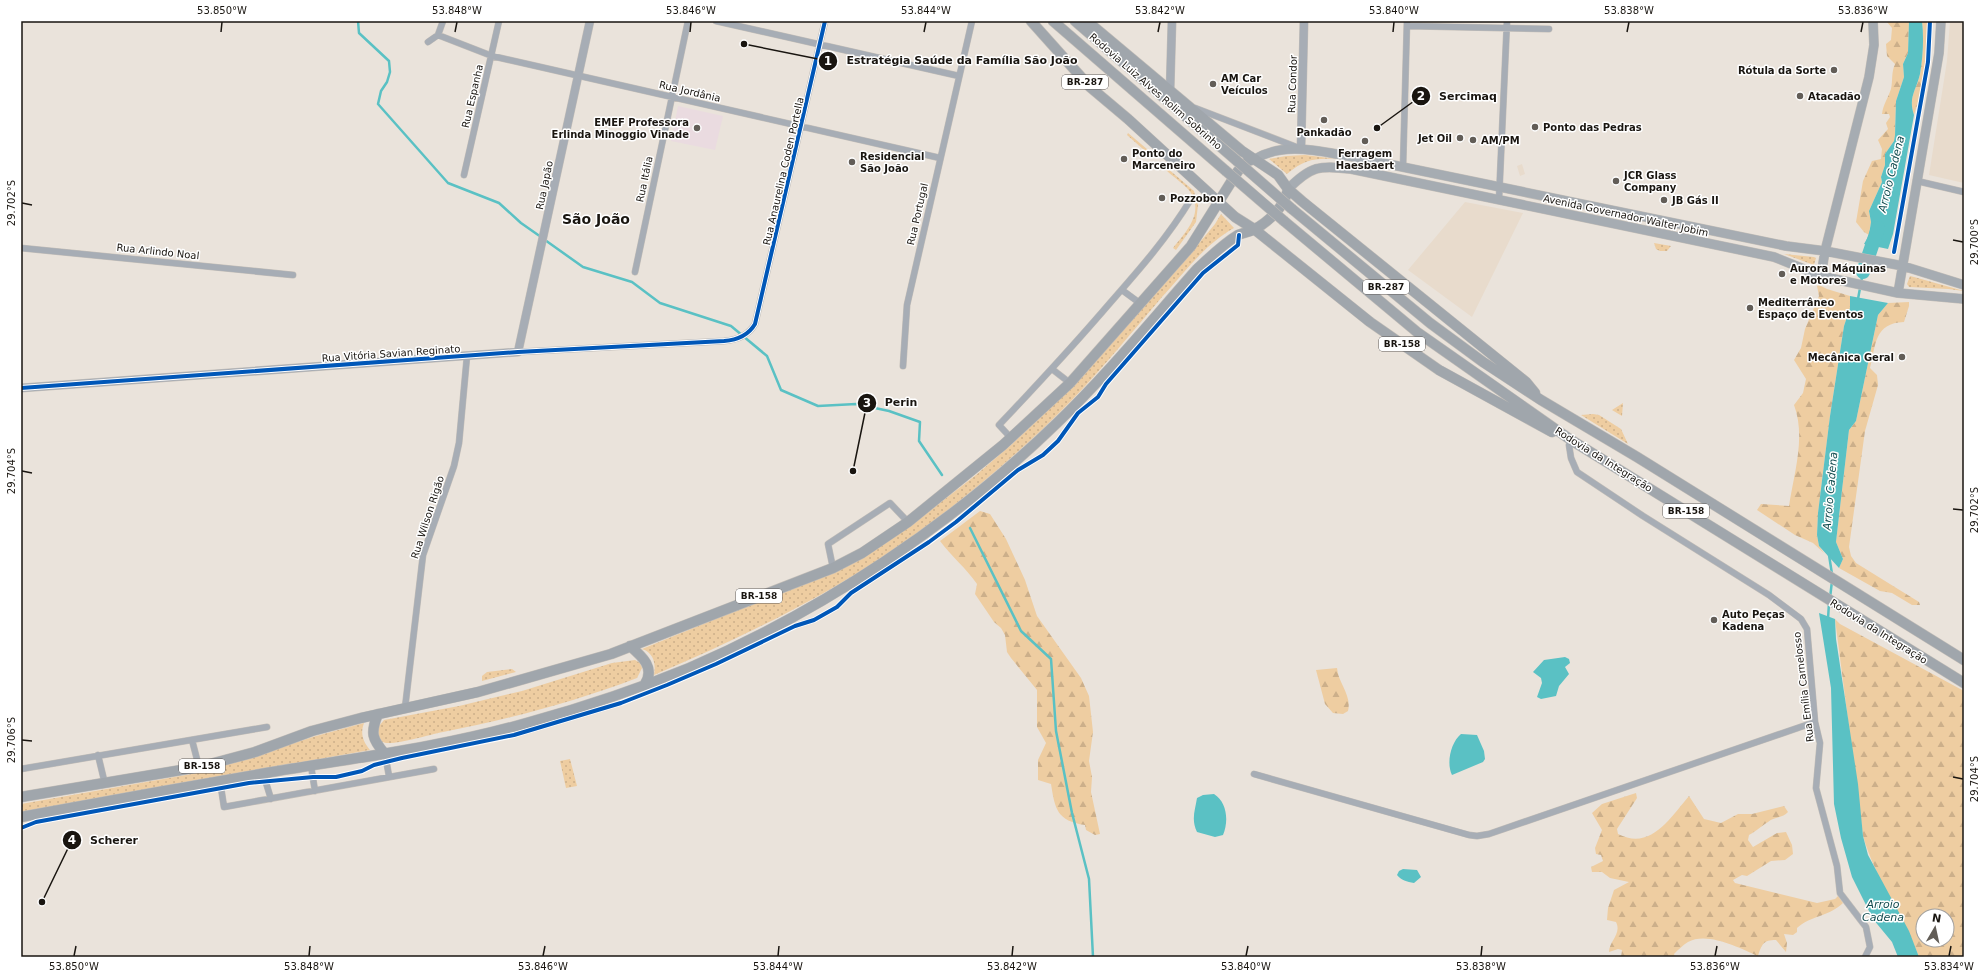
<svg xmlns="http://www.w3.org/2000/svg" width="1985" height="978" viewBox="0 0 1985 978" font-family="'DejaVu Sans',sans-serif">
<defs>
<pattern id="green-dots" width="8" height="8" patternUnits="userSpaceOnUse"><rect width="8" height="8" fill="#eecda1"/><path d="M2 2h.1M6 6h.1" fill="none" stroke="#ccaf8a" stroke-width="1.8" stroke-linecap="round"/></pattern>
<pattern id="forest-firs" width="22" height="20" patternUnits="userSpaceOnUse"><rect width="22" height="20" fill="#eecda1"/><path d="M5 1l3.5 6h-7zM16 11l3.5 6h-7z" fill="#ccaf8a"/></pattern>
</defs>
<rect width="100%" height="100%" fill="#eae3db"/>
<path fill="#e8dbcc" d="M1950,21H1964V183L1929,175L1947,61Z
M1522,164L1525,174L1520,176L1517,166Z
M1465,202L1523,213L1472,317L1408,270Z"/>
<path fill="#eadbe0" d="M678,106L723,116L715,150L671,141Z"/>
<path fill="url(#green-dots)" d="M1128,133L1154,155L1152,157L1127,135Z
M1305,155L1337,159C1314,158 1305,159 1287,174L1269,159L1286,156Z
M1167,168L1194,191L1198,205L1196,222L1176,250L1173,248C1185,233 1204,214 1191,193C1187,186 1172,176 1166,170Z
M1221,214L1234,228C1205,244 1184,273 1162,297C1132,332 1103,368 1071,401C999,474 911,544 822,594C768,624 711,651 654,675C656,664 654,653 642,649L814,579L923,516L976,475L1011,445L1045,413L1191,253L1215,224Z
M1654,243L1671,246L1667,251H1660L1656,249Z
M1784,254L1814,257L1816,258L1814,265Z
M1910,276L1914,277L1964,291L1948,289L1909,287L1907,284Z
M1623,403L1622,416L1612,410Z
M1593,414L1599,415L1621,429L1628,444L1581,415Z
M635,660L640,663L642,668L637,678C574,702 510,719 443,732C428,735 400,744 386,743C381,742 379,739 377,736L379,726L384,720L459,706L522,691L612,663Z
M512,669L516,672L482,681V676L487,672Z
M364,723C360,734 363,741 370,750L21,812V804L203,772L316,736Z
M570,759L577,786L566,788L560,761Z"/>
<path fill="url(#forest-firs)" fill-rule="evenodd" d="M1909,21L1908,53L1903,64L1904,77L1896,101L1895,135L1894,141L1885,154V165L1881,177L1882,182L1869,211L1871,222L1869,235L1864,232L1856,222L1863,181L1872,161L1881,159L1882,149L1878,140L1888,129L1886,123L1890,117L1889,114H1882C1883,105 1888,98 1891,89C1893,80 1891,73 1895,64L1887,56L1886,44L1891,40L1892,28L1887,22Z
M1922,21H1927C1928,52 1924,86 1914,115C1908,97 1916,91 1920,74C1923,56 1924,38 1922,21Z
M1819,285L1827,289L1850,296V308L1844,326L1830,416L1818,513L1817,535L1819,546L1824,553L1813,543L1795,535L1757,510L1761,504L1789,506C1794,473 1806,437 1794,405L1803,393L1806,379L1794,360L1801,348L1805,329L1819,296L1817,286Z
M1909,302V306L1904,322C1874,323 1876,345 1870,368L1877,375L1878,385L1865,431L1849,547L1851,556L1856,563L1919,602L1920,605H1912L1892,593L1880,591L1839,568L1843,559L1836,542L1849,430L1856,421L1878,315L1888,303Z
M980,511L990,514L1006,539L1025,580L1037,616L1081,678L1089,696L1093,732L1089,761L1092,777L1091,792L1100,834L1095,835L1086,830L1085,825C1057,821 1055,809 1051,784L1038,780V760L1046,743L1037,727V690L1011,658L1007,652L1005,635L1001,628L994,622L975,594L977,584C966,568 951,556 940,541Z
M1835,619L1840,624L1964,691V957H1919C1903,916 1875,878 1863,836ZM1923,916H1947V940H1923Z
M1337,668C1338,683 1352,695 1348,711L1343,714L1333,713L1325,704L1316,670Z
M1636,793L1637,798L1617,829L1618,834C1651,851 1670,818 1689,796L1704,819L1721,823L1738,814H1752L1784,806L1788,812C1783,818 1774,817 1768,822C1760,827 1758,830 1749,835L1748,840L1753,847L1777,833L1786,832L1792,845L1793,854L1785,860L1771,861L1747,876L1742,875L1733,880L1735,883L1817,903L1835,899L1838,896L1843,903C1830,916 1810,916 1797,928V932L1793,935L1784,934L1787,943L1786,952L1776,940C1763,940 1762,944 1758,956C1740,948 1707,931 1688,942C1683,945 1678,950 1674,954L1675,957H1621L1622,950L1618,949L1609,952C1609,941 1622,934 1616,922L1607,920L1608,908L1614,890L1629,882L1610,878L1602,872H1592L1591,867L1603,861L1601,855L1596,854L1595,848L1602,830L1592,813L1602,804Z"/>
<path fill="#5ac1c4" d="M1909,21H1922C1924,38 1923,56 1920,74C1916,91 1908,97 1914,115L1893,234L1888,249L1864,244L1869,235L1871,222L1869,211L1882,182L1881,177L1885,165V154L1894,141L1895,135L1896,101L1904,77L1903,64L1908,53Z
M1850,296L1888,303L1878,315L1856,421L1849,430L1836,542L1843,559L1839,568L1819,546L1817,535L1818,513L1830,416L1844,326L1850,308Z
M1819,613L1835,619L1836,639L1858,784L1863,836L1868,855L1909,931L1919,957H1898L1892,942L1873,919L1852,877L1841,838L1834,804L1831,688Z
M1565,657L1569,659L1570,663L1565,667L1569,674L1559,686L1556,696L1541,699L1537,697L1542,683L1541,678L1533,672L1544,660Z
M1461,734L1477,735L1484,751L1485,759L1483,762L1452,775C1446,763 1451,742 1461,734Z
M1214,794C1227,802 1229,821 1223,835L1215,837L1197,832C1191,819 1195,811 1197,798L1203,795Z
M1403,869L1417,870L1421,877L1414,883C1407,882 1401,880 1397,875L1399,871Z"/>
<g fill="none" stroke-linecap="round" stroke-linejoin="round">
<path stroke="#5ac1c4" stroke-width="2.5" d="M358,21L359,33L389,61L390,72L387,82L381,91L378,104L448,183L499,203L521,223L541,237
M545,240L583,267L632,282L660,303L731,326L767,356L781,390L818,406L856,404L889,411L920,422L919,441L942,475
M1858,299L1863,272
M970,528L1021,631L1051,659L1056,731L1072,813L1089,879L1093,957
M1829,555L1832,574
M1830,598L1832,581
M1828,619L1829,603"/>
<path stroke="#5ac1c4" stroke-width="14" d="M1863,272L1878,228"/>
<defs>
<path id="minor" d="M716,21L959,76
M1407,26L1549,29
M438,35L492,56L940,158
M428,42L438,35L443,21
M1195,108L1299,148
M1403,167L1407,21
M464,175L499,21
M1917,181L1964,192
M1499,199L1507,21
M21,248L293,275
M635,272L688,21
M1122,290L1141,304
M518,352L724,341C737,340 748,336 755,324L825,21
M903,366L907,305L972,21
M1052,369L1070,383
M1011,438L999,425C1037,385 1074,345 1110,303C1139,270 1168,237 1191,199
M1571,440L1569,445L1571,458L1577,472L1643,516L1769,595L1801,619L1807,629L1815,722L1820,743L1816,788L1837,866L1840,893L1866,927L1870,947L1865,957
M833,568L828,544L890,503L908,522
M405,708L423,555L454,466L459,443L467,356
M192,740L199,767
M385,754L389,776
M98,755L105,784
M311,766L315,791
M21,769L267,727
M263,773L271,799
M1254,774L1469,835L1477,836L1489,834L1815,722
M220,781L224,807L434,769"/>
<path id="tertiary" d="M1170,92L1172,21
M1301,148L1304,21
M21,388L518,352L590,21"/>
<path id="secondary" d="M1255,159C1285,141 1321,152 1354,157L1786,246L1825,251L1903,266L1964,285
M1288,189C1311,166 1319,165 1351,169L1774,257L1821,276L1898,293L1964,299
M1821,276L1825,251L1869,77L1874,45L1873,21
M1898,293L1939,53L1941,21"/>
<path id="trunk" d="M1031,21L1090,87L1128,119L1235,217L1254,229L1370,322L1439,370L1552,432
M1053,21L1226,171
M1075,21L1237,161
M1087,21L1242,151L1278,175L1288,189L1303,202L1526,382L1535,393
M1292,209L1430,323L1483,362L1541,400L1637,457L1964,660
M1284,221L1417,332L1571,440L1964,683
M630,646C643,657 655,668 645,684
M378,714C370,733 372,739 385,754
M21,797L199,767L255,752L312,731L361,718L478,692L611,654L833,568L862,553L908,522L1003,445L1070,383L1191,246L1238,171L1248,161L1255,159
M21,817C103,802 184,787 266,773C354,758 444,747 530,722C584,707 638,689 689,668C822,611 953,524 1057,423C1107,375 1151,321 1197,269C1210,257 1223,244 1238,235C1243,233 1248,232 1253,230C1269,222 1285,206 1288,189"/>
</defs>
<use href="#minor" stroke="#c3beb8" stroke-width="7"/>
<use href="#tertiary" stroke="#c3beb8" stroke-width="9"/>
<use href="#secondary" stroke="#c3beb8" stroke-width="10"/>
<use href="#trunk" stroke="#c3beb8" stroke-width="11"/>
<use href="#minor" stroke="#a7adb5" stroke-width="6"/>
<use href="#tertiary" stroke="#a7adb5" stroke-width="8"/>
<use href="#secondary" stroke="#a6acb2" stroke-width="9"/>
<use href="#trunk" stroke="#a0a6ac" stroke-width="10"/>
<defs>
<path id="trunk-bridge" d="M1237,161L1292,209
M1226,171L1284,221"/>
</defs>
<use href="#trunk-bridge" stroke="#c3beb8" stroke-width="11" stroke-linecap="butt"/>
<use href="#trunk-bridge" stroke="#a0a6ac" stroke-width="10"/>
<defs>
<path id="cycleway" d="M1894,252L1928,62L1930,21
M21,388L518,352L724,341C737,340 748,336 755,324L825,21
M21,828L36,822L249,783L313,777H336L362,771L374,765L402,758L514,735L621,703L667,685L716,664L795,626L814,620L837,607L851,593L929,542L956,522L1018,470L1043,455L1058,441L1078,413L1098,397L1106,384L1203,273L1238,245L1239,235"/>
</defs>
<use href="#cycleway" stroke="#fff" stroke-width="6"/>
<use href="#cycleway" stroke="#0057b8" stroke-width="4"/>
</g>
<path fill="none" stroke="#191510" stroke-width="1.5" d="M221,32L222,22M455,32L457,22M690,32L691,22M924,32L926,22M1158,32L1160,22M1393,32L1394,22M1627,32L1629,22M1861,32L1863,22M22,203L32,205M1953,240L1963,242M22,471L32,473M1953,509L1963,510M22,740L32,741M1953,777L1963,779M74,956L76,946M309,956L310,946M543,956L545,946M778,956L779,946M1012,956L1013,946M1246,956L1248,946M1481,956L1482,946M1715,956L1717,946M1949,956L1951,946"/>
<g fill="#625d57" stroke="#fff" stroke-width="1.5">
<circle cx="1834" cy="70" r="4"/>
<circle cx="1213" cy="84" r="4"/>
<circle cx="1800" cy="96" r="4"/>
<circle cx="1324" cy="120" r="4"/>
<circle cx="1535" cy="127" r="4"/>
<circle cx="697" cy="128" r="4"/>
<circle cx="1460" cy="138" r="4"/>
<circle cx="1473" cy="140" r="4"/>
<circle cx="1365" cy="141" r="4"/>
<circle cx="1124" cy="159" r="4"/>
<circle cx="852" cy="162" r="4"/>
<circle cx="1616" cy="181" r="4"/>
<circle cx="1162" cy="198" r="4"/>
<circle cx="1664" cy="200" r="4"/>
<circle cx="1782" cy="274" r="4"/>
<circle cx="1750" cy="308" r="4"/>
<circle cx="1902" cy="357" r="4"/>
<circle cx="1714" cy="620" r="4"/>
</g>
<g text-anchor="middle" stroke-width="3" stroke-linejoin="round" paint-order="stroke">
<g fill="#fff" stroke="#5e5b58" stroke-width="1">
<rect x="1062" y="75" width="46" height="14" rx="3"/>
<rect x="1363" y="280" width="46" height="14" rx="3"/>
<rect x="1379" y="337" width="46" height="14" rx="3"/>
<rect x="1663" y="504" width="46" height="14" rx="3"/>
<rect x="736" y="589" width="46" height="14" rx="3"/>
<rect x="179" y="759" width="46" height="14" rx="3"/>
</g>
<g font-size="9" font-weight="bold" fill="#191510">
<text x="1085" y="85">BR-287</text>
<text x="1386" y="290">BR-287</text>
<text x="1402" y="347">BR-158</text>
<text x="1686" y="514">BR-158</text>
<text x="759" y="599">BR-158</text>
<text x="202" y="769">BR-158</text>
</g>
<g font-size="10" font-weight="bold" fill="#191510" stroke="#fff" text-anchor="start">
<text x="1826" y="74" text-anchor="end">Rótula da Sorte</text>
<text x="1221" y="82">AM Car<tspan x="1221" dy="12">Veículos</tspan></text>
<text x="1808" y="100">Atacadão</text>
<text x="689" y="126" text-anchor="end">EMEF Professora<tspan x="689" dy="12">Erlinda Minoggio Vinade</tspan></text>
<text x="1543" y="131">Ponto das Pedras</text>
<text x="1324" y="136" text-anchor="middle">Pankadão</text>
<text x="1452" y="142" text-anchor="end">Jet Oil</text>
<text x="1481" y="144">AM/PM</text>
<text x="1132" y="157">Ponto do<tspan x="1132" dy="12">Marceneiro</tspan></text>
<text x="1365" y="157" text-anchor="middle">Ferragem<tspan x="1365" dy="12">Haesbaert</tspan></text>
<text x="860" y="160">Residencial<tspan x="860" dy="12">São João</tspan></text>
<text x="1624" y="179">JCR Glass<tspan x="1624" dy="12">Company</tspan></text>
<text x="1170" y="202">Pozzobon</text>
<text x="1672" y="204">JB Gás II</text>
<text x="1790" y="272">Aurora Máquinas<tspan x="1790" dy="12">e Motores</tspan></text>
<text x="1758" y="306">Mediterrâneo<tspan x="1758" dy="12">Espaço de Eventos</tspan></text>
<text x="1894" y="361" text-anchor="end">Mecânica Geral</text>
<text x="1722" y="618">Auto Peças<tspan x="1722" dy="12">Kadena</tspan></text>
</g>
<g font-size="10" fill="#191510" stroke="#fff">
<text transform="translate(1292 84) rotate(-88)" y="4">Rua Condor</text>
<text transform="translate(690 91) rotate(13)" y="4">Rua Jordânia</text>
<text transform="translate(1156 91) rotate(41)" y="4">Rodovia Luiz Alves Rolim Sobrinho</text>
<text transform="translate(472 96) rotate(-77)" y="4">Rua Espanha</text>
<text transform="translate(783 171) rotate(-77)" y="4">Rua Anaurelina Coden Portella</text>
<text transform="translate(644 179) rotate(-78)" y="4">Rua Itália</text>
<text transform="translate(544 185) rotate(-78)" y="4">Rua Japão</text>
<text transform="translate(917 214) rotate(-77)" y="4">Rua Portugal</text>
<text transform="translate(1626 215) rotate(12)" y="4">Avenida Governador Walter Jobim</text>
<text transform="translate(158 251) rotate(6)" y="4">Rua Arlindo Noal</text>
<text transform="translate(391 353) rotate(-4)" y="4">Rua Vitória Savian Reginato</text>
<text transform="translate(1604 459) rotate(32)" y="4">Rodovia da Integração</text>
<text transform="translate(427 517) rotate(-72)" y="4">Rua Wilson Rigão</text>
<text transform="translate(1879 631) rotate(32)" y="4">Rodovia da Integração</text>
<text transform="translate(1803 687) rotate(-97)" y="4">Rua Emília Carnelosso</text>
</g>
<g font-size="11" font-style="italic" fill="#124c4f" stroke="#fff">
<text transform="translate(1891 174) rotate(-76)" y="4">Arroio Cadena</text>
<text transform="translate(1830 491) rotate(-85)" y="4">Arroio Cadena</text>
<text x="1883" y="908">Arroio<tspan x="1883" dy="13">Cadena</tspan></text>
</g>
<g font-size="14" font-weight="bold" fill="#191510" stroke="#fff">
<text x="596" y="224">São João</text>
</g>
</g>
<path fill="none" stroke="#191510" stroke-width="1.5" d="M744 44L828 61M1377 128L1421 96M853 471L867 403M42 902L72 840"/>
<g fill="#191510" stroke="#fff" stroke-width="1.5">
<circle cx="744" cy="44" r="4"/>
<circle cx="1377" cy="128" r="4"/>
<circle cx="853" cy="471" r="4"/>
<circle cx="42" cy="902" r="4"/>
<circle cx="828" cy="61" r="10"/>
<circle cx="1421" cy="96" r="10"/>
<circle cx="867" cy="403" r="10"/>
<circle cx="72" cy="840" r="10"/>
</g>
<g font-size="12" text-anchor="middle" font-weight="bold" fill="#fff">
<text x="828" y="65">1</text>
<text x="1421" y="100">2</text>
<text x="867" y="407">3</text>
<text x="72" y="844">4</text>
</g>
<g font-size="11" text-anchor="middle" font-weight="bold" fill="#191510" stroke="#fff" stroke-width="3" stroke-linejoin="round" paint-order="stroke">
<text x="962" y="64">Estratégia Saúde da Família São João</text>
<text x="1468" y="100">Sercimaq</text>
<text x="901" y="406">Perin</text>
<text x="114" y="844">Scherer</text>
</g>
<rect width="1985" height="978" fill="none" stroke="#ffffff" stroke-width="44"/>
<g transform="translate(1935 928) rotate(9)"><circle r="19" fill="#ffffff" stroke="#a3a19f"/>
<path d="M0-3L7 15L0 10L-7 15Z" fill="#625d57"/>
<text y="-6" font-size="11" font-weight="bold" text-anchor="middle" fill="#191510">N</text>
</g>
<rect x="22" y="22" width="1941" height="934" fill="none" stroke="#191510" stroke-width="1.5"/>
<g font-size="10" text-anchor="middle" fill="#191510">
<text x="222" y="14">53.850°W</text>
<text x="457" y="14">53.848°W</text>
<text x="691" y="14">53.846°W</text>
<text x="926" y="14">53.844°W</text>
<text x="1160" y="14">53.842°W</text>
<text x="1394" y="14">53.840°W</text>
<text x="1629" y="14">53.838°W</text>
<text x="1863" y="14">53.836°W</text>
<text transform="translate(11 203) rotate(-90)" y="4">29.702°S</text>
<text transform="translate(1974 242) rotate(-90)" y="4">29.700°S</text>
<text transform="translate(11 471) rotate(-90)" y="4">29.704°S</text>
<text transform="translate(1974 510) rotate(-90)" y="4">29.702°S</text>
<text transform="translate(11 740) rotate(-90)" y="4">29.706°S</text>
<text transform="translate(1974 779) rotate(-90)" y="4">29.704°S</text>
<text x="74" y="970">53.850°W</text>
<text x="309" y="970">53.848°W</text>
<text x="543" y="970">53.846°W</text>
<text x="778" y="970">53.844°W</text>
<text x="1012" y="970">53.842°W</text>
<text x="1246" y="970">53.840°W</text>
<text x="1481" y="970">53.838°W</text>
<text x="1715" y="970">53.836°W</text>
<text x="1949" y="970">53.834°W</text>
</g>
</svg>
